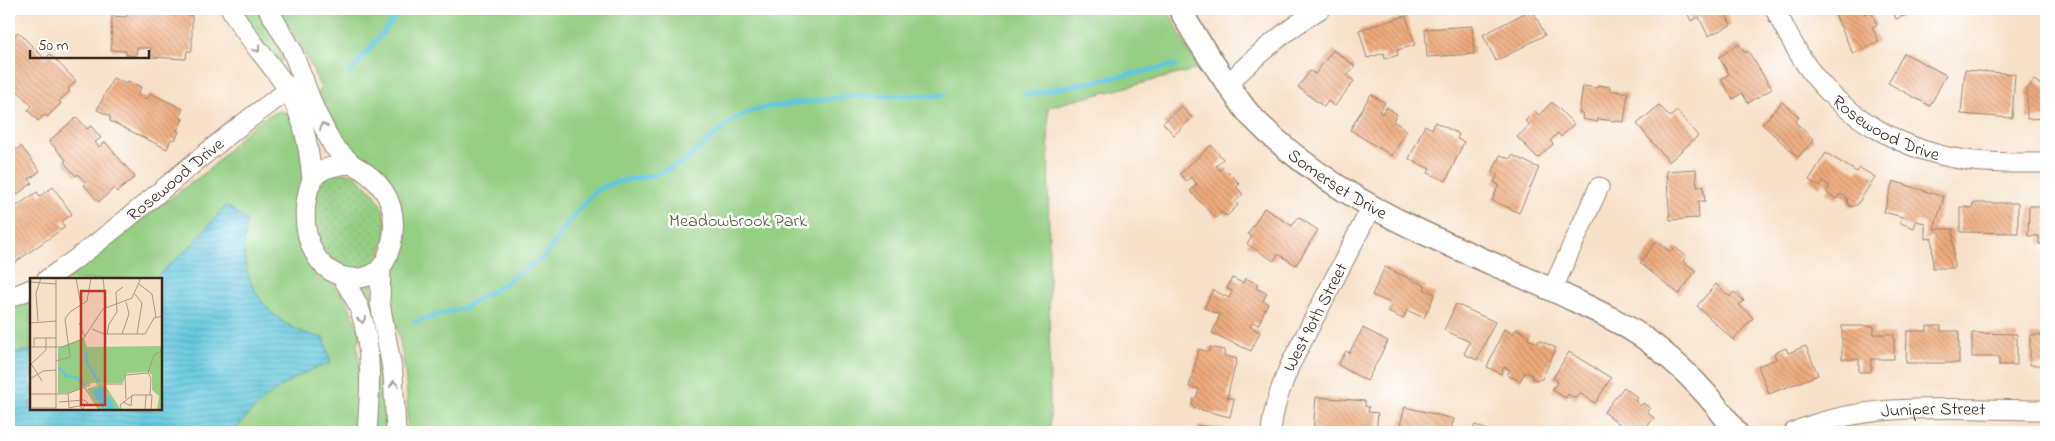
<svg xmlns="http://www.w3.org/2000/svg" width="2055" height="441" viewBox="0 0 2055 441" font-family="'Indie Flower',sans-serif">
<defs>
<pattern id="grass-dots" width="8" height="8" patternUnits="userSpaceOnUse" patternTransform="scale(1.25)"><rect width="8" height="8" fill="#94cf83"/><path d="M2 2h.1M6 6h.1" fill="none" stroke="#80b271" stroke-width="1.8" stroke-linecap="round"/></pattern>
<pattern id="water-rules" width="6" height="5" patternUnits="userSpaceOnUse" patternTransform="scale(1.25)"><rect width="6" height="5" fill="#61c8df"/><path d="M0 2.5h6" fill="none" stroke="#51a3b4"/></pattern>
<pattern id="building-back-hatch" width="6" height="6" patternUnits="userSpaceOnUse" patternTransform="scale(1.25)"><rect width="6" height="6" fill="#efab7c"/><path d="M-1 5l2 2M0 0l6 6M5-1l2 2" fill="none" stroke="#c38b65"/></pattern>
</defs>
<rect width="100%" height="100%" fill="#fff"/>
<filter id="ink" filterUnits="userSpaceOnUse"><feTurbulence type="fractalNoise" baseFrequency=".02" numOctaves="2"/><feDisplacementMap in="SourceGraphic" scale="10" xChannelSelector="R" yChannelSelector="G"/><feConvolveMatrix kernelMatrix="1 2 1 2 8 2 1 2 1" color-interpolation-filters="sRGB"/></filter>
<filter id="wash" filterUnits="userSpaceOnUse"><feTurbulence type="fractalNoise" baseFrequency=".0096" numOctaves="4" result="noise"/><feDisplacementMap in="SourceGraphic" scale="20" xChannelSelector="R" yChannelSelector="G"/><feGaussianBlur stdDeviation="1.12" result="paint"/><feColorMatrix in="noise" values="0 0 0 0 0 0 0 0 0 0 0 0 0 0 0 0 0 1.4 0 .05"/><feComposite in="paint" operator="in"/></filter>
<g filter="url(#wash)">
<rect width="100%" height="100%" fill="#f6e0c7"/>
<path fill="url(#grass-dots)" stroke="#687c50" d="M237,9H261L286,54L285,59L277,62Z
M350,173C375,188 392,212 384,242C382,249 377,256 374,263L355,272C351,270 345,269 341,266C310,248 306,199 328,174Z
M371,282L383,347L389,432H373L359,284Z"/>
<path fill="#94cf83" stroke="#687c50" d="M278,9H1167L1198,69L1048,107L1050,432H407C409,392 404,352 393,313L387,310L389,184L377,170L338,141L317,96L321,89C310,60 294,35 278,9Z
M280,111L294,116L298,124L316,266L346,298L361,336L357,344L359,363L358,409L355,432H9V308L31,299V410H161V280H59L205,173C229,153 248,120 280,111Z"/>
<path fill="url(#water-rules)" stroke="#4e797e" d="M226,205L247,221C234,279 266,327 324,338L331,363C293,374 257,400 234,432H9V354L31,350V410H161V280H153L193,244Z"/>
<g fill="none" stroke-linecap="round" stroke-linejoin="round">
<path stroke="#61c8df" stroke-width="5" d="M349,74L402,9
M1025,95L1176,65
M415,322L463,308L504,284L545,256L571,219L596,191L612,183L658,174L685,161L733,120L749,112L768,107L851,96L944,95"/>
</g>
<g id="blocks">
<path fill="url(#building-back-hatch)" d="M1532,9L1545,35L1496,61L1483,35Z
M1686,9H1729V10L1725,12L1731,25L1708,36L1699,17L1691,21Z
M1840,9H1862L1865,14L1871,11L1877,25L1872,27L1879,42L1853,54L1834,12Z
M1892,9H1921L1896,19Z
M128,12L192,15V51H187L186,59L150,57L151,48H137L136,56L126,55V51L111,50L112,16L126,17Z
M1406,16L1415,45L1397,50L1398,55L1385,59L1384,53L1367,58L1359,30Z
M1472,26L1474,54L1427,57L1425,29Z
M18,32L45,59L50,54L76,81L68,89L70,91L59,101L61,103L47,117L44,115L38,121L28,110L32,106L9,82V41Z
M1739,44L1745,53L1748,51L1772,89L1748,103L1742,93L1733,99L1721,79L1729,74L1719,57Z
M1333,50L1355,66L1347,76L1354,81L1335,106L1328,101L1324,107L1298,87L1310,71L1315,74Z
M1904,53L1946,75L1930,106L1888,83Z
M1965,70L2015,74L2012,118L1961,114Z
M113,78L127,84L128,81L141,87L138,95L147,99L150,93L183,109L179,117L183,119L177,131L179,132L175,140L171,139L167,149L110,121V116L97,110Z
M2034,80L2046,88V118L2027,119V90Z
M1598,85L1610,87L1609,90L1628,93L1624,122L1598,119V122L1582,119L1583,113H1579L1583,86L1597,88Z
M1371,94L1385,103L1379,112L1382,114L1386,107L1397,114L1393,121L1407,130L1392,156L1350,130Z
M1552,102L1574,124L1561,137L1558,133L1550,141L1553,144L1538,158L1517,137L1530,125L1525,121L1535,111L1539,115Z
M1782,102L1799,117L1795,122L1814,140L1798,157L1762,124Z
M1659,105L1670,117L1677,111L1698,136L1669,162L1637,124Z
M1181,106L1192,118L1174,135L1163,123Z
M77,117L87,129L91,126L101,138L95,142L99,147L105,142L135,177L117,192L114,188L99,202L84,185L86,183L78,174L76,176L64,162L66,160L49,141Z
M1435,122L1459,134L1457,139L1464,142L1446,181L1428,173L1430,169L1409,159L1425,125L1432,129Z
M1211,145L1223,159L1216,166L1220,170L1223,167L1240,184L1236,187L1243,194L1235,202L1238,205L1227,216L1222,212L1216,218L1190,191L1197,184L1191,177L1186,181L1180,174Z
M21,146L40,171L29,179L32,183L14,197L9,190V150L11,154Z
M1826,153L1857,172L1860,168L1875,177L1857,205L1851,207L1848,204L1847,198L1840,194L1837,199L1826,192L1830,186L1823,181L1820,187L1809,180Z
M1500,155L1510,159L1512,155L1539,168L1519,213L1492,200L1499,185L1494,182L1498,174L1493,171Z
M1696,169L1697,187L1703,186L1705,201H1698L1699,218L1670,220L1666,171Z
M1893,181L1944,197L1934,229H1953L1954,268H1933L1932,238L1925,239V223L1916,221L1914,228L1900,223L1902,217L1884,212Z
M53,187L72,214L61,222L65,227L10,266L9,211L37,192L40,196Z
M1973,203H2018V233L1960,232V207L1972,208Z
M2029,206H2046V244H2039V236H2028Z
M1264,208L1292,226L1298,217L1318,230L1296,265L1278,254L1274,261L1247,244L1252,237L1248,234Z
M1656,241L1671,252L1675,247L1686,256L1683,261L1696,271L1679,294L1640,263Z
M1385,267L1426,286L1424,289L1435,294L1424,318L1407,310L1403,319L1388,312L1392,304L1372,295Z
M1232,278L1243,283L1245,278L1258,284L1256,288L1267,293L1263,301L1268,303L1258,325L1253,322L1250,327L1260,332L1251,351L1212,333L1220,315L1204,308L1213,290L1229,298L1232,291L1227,289Z
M1716,284L1730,297L1734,292L1744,301L1739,305L1753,318L1733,340L1697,306Z
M1456,304L1495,322L1477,360L1464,354L1470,342L1444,330Z
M1842,326H1874V334H1894V359H1871V372H1859V359H1842Z
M1927,326H1941V331H1959V363H1906L1907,331H1927Z
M1363,328L1388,341L1367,381L1338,365L1346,351L1349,353Z
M1504,329L1513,334L1516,329L1529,335L1528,339L1538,343L1539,340L1556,348L1542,379L1538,380L1533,379L1532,375L1525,372L1520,381L1507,375L1510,370L1504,367L1501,374L1487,367Z
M1972,333L2017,334V365H1999V357H1972Z
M2030,335H2046V365H2030Z
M1806,346L1818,375L1769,394L1758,366L1776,359L1774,353L1786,348L1788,353Z
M1210,347L1225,350L1224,355L1237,359L1227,397L1234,399L1230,417L1194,408L1192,404L1193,399L1197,396L1199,389L1189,387L1199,349L1209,352Z
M1569,352L1611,378L1595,403L1580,393L1576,399L1568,394L1566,398L1552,390L1558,381L1553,378Z
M1624,387L1638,398L1635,401L1641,406L1643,403L1650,408L1647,412L1654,418L1643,432H1630L1604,412Z
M1316,397L1365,401V406L1369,407L1368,412L1378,413L1376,432H1313Z
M1405,407L1454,419L1450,432H1398Z
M1475,425L1493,432H1472Z
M1198,426L1226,429V432H1197Z"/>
</g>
</g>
<g filter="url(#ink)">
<use href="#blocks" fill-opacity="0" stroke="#988572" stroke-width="1"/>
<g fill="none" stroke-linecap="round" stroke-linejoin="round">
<defs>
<g id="minor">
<path d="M231,9C243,32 259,50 275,71C301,104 309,141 312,181"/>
<path d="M268,9L291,48L315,110L333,146L352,164"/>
<path id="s1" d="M1775,9C1785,29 1795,50 1809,69C1845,118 1906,152 1966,160C1993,164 2020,163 2046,163"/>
<path d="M1228,84C1256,55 1286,30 1320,9"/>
<path d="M352,164C385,182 400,207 391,245C389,252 385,263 380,269C372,276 363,279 352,278C315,275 302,236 306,203C307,197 308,187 312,181C319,167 338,165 352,164Z"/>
<path d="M381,267L380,303L393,374L396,432"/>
<path d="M341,276C348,287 356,298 360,310C373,349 370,392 367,432"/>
<path id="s2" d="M46,280C136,219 213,139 304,80"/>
<path d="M1552,290L1599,187"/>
<path d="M9,298L31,289"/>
<path id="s3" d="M1271,432C1273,408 1281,387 1290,365L1372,206"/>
<path id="s4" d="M1794,432C1870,399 1964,410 2046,410"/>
</g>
<g id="tertiary">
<path id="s5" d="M1180,9C1193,34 1208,56 1224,79C1233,91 1241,105 1251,116C1277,143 1308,167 1339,187C1408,231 1487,260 1561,294C1590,308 1620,321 1647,340C1681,365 1712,398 1736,432"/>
</g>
</defs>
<use href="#minor" stroke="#988572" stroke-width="21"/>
<use href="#tertiary" stroke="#988572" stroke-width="25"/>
<use href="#minor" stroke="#fff" stroke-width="19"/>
<use href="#tertiary" stroke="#fff" stroke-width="22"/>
</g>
<defs><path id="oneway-chevron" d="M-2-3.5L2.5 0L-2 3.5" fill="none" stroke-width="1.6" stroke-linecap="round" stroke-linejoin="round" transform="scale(1.25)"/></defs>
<g stroke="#a79f9a">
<use href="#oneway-chevron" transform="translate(257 49) rotate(54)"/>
<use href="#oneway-chevron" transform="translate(323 126) rotate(-116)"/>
<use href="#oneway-chevron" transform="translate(362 320) rotate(78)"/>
<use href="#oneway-chevron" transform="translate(394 384) rotate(-95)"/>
</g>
</g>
<g text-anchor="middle" stroke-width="5" stroke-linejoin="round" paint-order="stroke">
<g font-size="18" fill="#3b2a1e" stroke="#fff">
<text dy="6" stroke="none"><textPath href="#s1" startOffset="168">Rosewood Drive</textPath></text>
<text dy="6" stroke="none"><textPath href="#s2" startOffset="164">Rosewood Drive</textPath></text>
<text dy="6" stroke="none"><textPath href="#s5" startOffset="239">Somerset Drive</textPath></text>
<text dy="6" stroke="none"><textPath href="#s3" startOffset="124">West 90th Street</textPath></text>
<text dy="6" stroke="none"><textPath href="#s4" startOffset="142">Juniper Street</textPath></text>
</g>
<g font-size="18" fill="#565c3c" stroke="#fff">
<text x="738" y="226">Meadowbrook Park</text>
</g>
</g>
<g transform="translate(30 278)">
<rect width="132" height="132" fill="#f6e0c7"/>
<path d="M54,60L57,69L132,68V132H127L129,118L122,112V97L118,94L97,95L93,105H62L40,115H28V70ZM69,107H75L91,132H69L57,111Z" fill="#94cf83"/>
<path d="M71,108L85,129L84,132L73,131L62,114Z" fill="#61c8df"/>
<path fill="none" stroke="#61c8df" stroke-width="2.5" d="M56,74L57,85L69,104M29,89L36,98L45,99L55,107"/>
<path fill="none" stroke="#ab9783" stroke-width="1" d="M46,0L51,28M73,0L76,29M0,4L26,6M109,6L122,16L126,39M105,16L112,25L107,56M8,43L6,15L11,0M0,45L26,43M49,45L55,59M62,51L74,56H115L124,40L133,38M77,56L79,46L87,34L86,14L93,9M92,56L99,36L96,24M0,69H32L53,61L73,31L102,20L111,0M4,69V60H26M26,83L40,79L35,41L40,34L57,23L61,0M0,84L12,103M0,87L16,72V60M118,95L121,100L120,117M0,101L13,93L26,92M66,106H93M55,110L69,132M0,116H37L60,107M38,116L39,130L49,128L55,132M96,121L95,97L118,95L124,77L133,72M29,124L54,122L58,125L53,130M93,124L101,128L102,117M0,130H26M26,132V0M92,132L90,127L103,117H122L121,132M115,132L116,117"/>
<path fill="#c8321e" fill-opacity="0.15" stroke="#c8321e" stroke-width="2.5" d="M51,13H75V127H51Z"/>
<rect width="132" height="132" fill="none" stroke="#3b2a1e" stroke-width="2.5"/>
</g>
<rect width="2055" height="441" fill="none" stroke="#fff" stroke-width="30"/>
<path d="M30 50v8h119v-8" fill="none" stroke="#3b2a1e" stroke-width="2.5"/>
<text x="38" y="50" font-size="15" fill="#3b2a1e" stroke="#ffffff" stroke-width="4" paint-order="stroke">50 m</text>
</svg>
